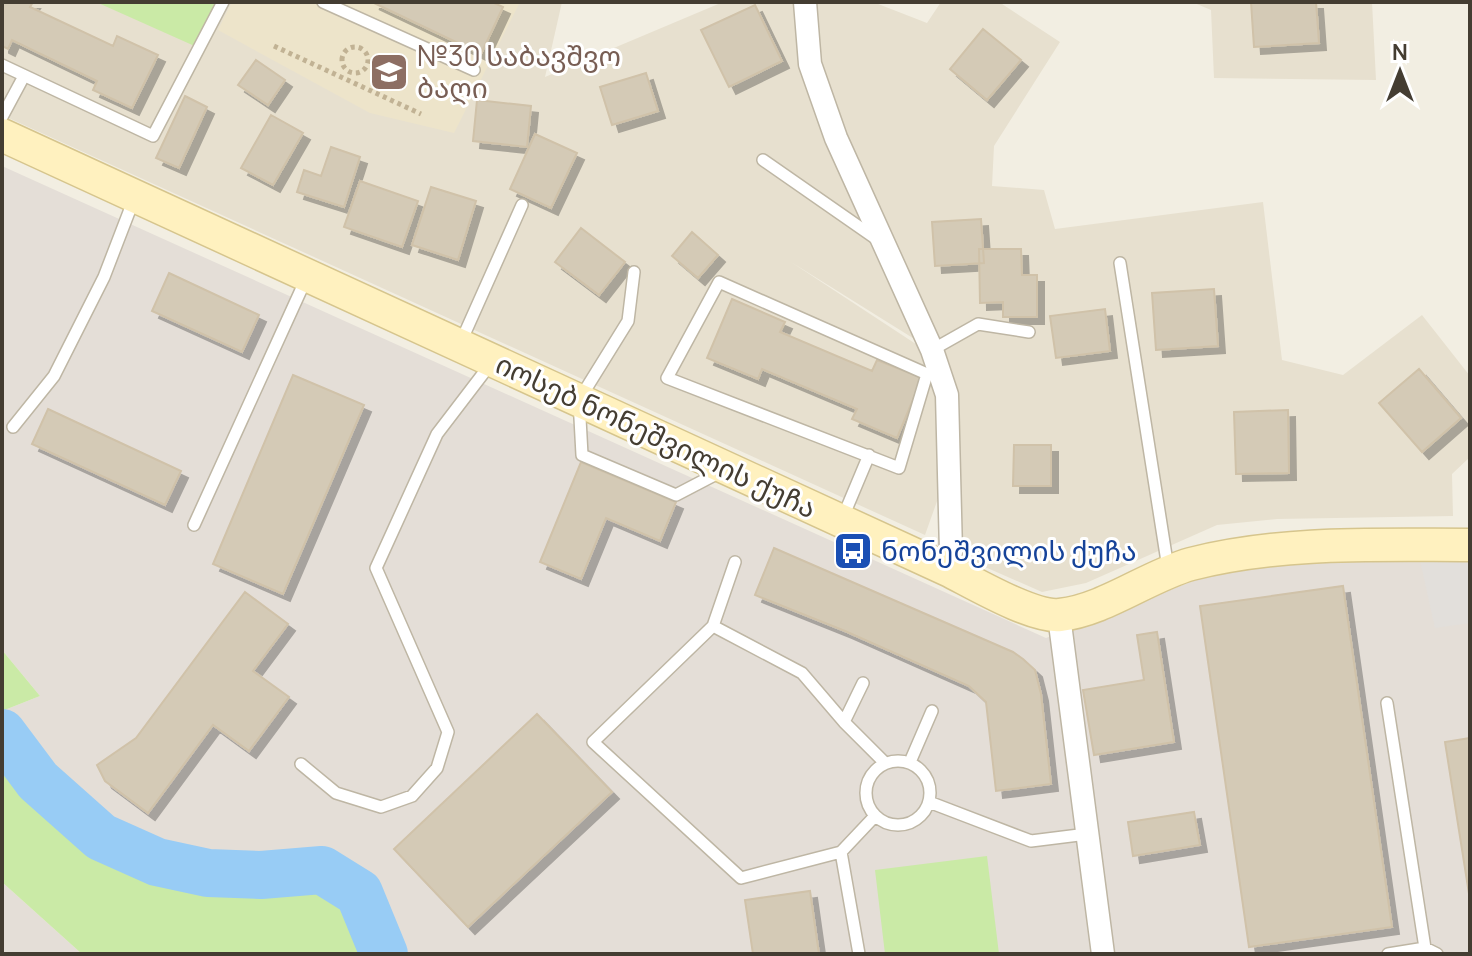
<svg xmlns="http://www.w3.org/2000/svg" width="1472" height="956" viewBox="0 0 1472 956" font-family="Manrope,'Noto Sans Georgian',sans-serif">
<defs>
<filter id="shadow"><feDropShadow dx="7" dy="7" stdDeviation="0" flood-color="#0004"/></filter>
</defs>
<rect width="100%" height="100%" fill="#f2eee2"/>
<path fill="#e7e0cf" d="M2,2H562L545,77L723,2H873L927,23L941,2H999L1060,42L994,146L992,186L1044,190L1055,229L1263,202L1282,360L1343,375L1422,315L1470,376V457L1452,474L1453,516L1277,519L1217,525L1086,583L1042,592L951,552L947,395L932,350L791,262L928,352L939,396L941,490L925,535L2,115Z
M1192,2H1372L1376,80L1214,78L1211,10Z"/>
<path fill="#e4ded7" d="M2,166L1046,638L1232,566L1470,554V954H384L359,893L261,875L208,873L157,862L101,837L38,781L2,733V711L40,696L2,650Z
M2,882L82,954H2Z"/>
<path fill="#ede4ca" d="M232,2H520L454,133L370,113L218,30Z"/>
<path fill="#caeaa6" d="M96,2H223L199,48Z
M2,650L40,696L2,711Z
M2,733L38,781L101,837L157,862L208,873L261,875L322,870L359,893L384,954H82L2,882Z
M987,856L999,954H885L875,870Z"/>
<path fill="#e2dfdb" d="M1470,554V623L1435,628L1420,561Z"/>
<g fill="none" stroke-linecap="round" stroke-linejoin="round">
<path stroke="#98ccf5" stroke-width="48" d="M2,733L38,781L101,837L157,862L208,873L261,875L322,870L359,893L384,954"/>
</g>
<path fill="#d4cab6" stroke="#d0c2a9" stroke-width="2" filter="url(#shadow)" d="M2,2H33L30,7L113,46L117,36L158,55L132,108L93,90L97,81L12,40L8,49L2,46Z
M372,2H492L503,7L481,54Z
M1251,2H1316L1319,43L1254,47Z
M755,5L782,61L729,87L701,30Z
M983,29L1021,60L987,100L950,69Z
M256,60L285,80L268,105L238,85Z
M646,73L658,111L612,125L600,87Z
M185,96L207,107L179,168L156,158Z
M477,100L531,106L527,147L473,141Z
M271,115L303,133L273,185L241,168Z
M535,134L577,153L551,208L510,189Z
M331,147L360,157L344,207L297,192L304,170L321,176Z
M360,181L418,201L402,247L344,227Z
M431,187L476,201L458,260L412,245Z
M981,219L984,263L935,266L932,222Z
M581,228L625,262L599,295L555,262Z
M692,232L718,255L698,278L672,256Z
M979,249H1021L1022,275H1037V317H1003V302L980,303Z
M169,273L259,315L242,352L152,311Z
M1214,289L1218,346L1156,350L1152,293Z
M732,299L785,322L780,332L872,371L877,360L922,378L897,438L852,419L857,409L762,369L758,379L707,358Z
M1105,309L1110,351L1056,358L1050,316Z
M1419,369L1461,418L1422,452L1379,403Z
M293,375L364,405L283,594L213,564Z
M48,409L181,471L165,505L32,444Z
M1288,410L1289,473L1236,474L1234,412Z
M1014,445H1051V486H1013Z
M581,462L676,502L660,541L606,518L581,579L540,562Z
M774,548L1013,652L1023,659L1035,670L1041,694L1051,784L996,791L986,702L969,686L845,631L755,595Z
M1343,586L1392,927L1249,947L1200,606Z
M245,592L288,624L253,671L289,697L249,751L213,725L148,813L105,781L97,765L136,738Z
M1157,632L1174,742L1094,755L1083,690L1144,680L1137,635Z
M537,714L612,792L468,927L394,849Z
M1470,738V900L1445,742Z
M1194,812L1200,845L1133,856L1128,822Z
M810,891L819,954H753L745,900Z"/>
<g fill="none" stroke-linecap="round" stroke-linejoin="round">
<defs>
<path id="lane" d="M323,2L474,70
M2,65L153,136L223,2
M2,117L24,76
M763,160L878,240
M1120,263L1168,568
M634,272L628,321L579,400L582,455L676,495L722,471
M719,282L927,374L899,468L667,378Z
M460,344L522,205
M932,350L978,324L1029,332
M13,427L54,376L104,277L134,199
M843,517L869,455
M194,525L306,279
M713,626L735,562
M1387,703L1425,948L1437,954
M844,722L863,683
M866 793a32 32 0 1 1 64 0a32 32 0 1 1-64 0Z
M910,762L932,711
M301,764L336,793L381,807L412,796L437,768L448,732L376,568L437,434L492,362
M929,802L1031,841L1087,834
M841,852L741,878L593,742L713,626L802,673L844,722L885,763
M859,954L841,852L875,816
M1388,954L1425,948"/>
<path id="street" d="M805,2L810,64L836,138L932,350L947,395L951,552L948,570
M1059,616L1103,954"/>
<path id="secondary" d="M2,135L948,570C974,583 1033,618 1060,615C1105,610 1148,576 1191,564C1281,541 1377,545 1470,545"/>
</defs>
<use href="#lane" stroke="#beb6a4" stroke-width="14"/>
<use href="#street" stroke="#beb6a4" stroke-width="25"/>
<use href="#secondary" stroke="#d6c58d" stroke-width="35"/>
<path stroke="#c1b294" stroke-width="5" stroke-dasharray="4 4" stroke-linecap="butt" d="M274,46L421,114
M342 60a13 13 0 1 1 26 0a13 13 0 1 1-26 0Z"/>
<use href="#lane" stroke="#fff" stroke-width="11"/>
<use href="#street" stroke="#fff" stroke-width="22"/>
<use href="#secondary" stroke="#fff1bf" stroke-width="32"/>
</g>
<defs>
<symbol id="school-square" viewBox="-11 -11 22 22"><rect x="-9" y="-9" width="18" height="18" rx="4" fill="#8d6e63" stroke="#fff"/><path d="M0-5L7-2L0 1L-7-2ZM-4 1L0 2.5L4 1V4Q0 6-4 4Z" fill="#fff"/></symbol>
<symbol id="bus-square" viewBox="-11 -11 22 22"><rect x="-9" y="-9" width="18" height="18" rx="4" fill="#1a4fb4" stroke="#fff"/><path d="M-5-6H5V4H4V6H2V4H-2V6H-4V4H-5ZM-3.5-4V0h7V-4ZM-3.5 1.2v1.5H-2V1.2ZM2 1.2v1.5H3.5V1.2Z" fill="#fff"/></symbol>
</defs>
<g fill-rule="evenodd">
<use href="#school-square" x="367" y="50" width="44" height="44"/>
<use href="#bus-square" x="831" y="529" width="44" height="44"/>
</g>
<g text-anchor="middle" stroke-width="6" stroke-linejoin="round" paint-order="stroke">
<g font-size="28" fill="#785e54" stroke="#fff" text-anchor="start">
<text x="417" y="66">№30 საბავშვო<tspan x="417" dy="32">ბაღი</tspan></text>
</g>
<g font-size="28" fill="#443d32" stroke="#fff">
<text transform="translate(656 436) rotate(25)" y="10">იოსებ ნონეშვილის ქუჩა</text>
</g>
<g font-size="28" fill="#164399" stroke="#fff" text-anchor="start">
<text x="881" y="561">ნონეშვილის ქუჩა</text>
</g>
</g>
<rect width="1472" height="956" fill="none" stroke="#443d32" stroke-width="8"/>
<g transform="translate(1400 72)" stroke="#ffffff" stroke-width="6" paint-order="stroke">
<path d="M0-6L14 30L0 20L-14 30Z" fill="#443d32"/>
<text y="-12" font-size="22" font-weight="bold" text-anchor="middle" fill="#443d32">N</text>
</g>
</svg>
